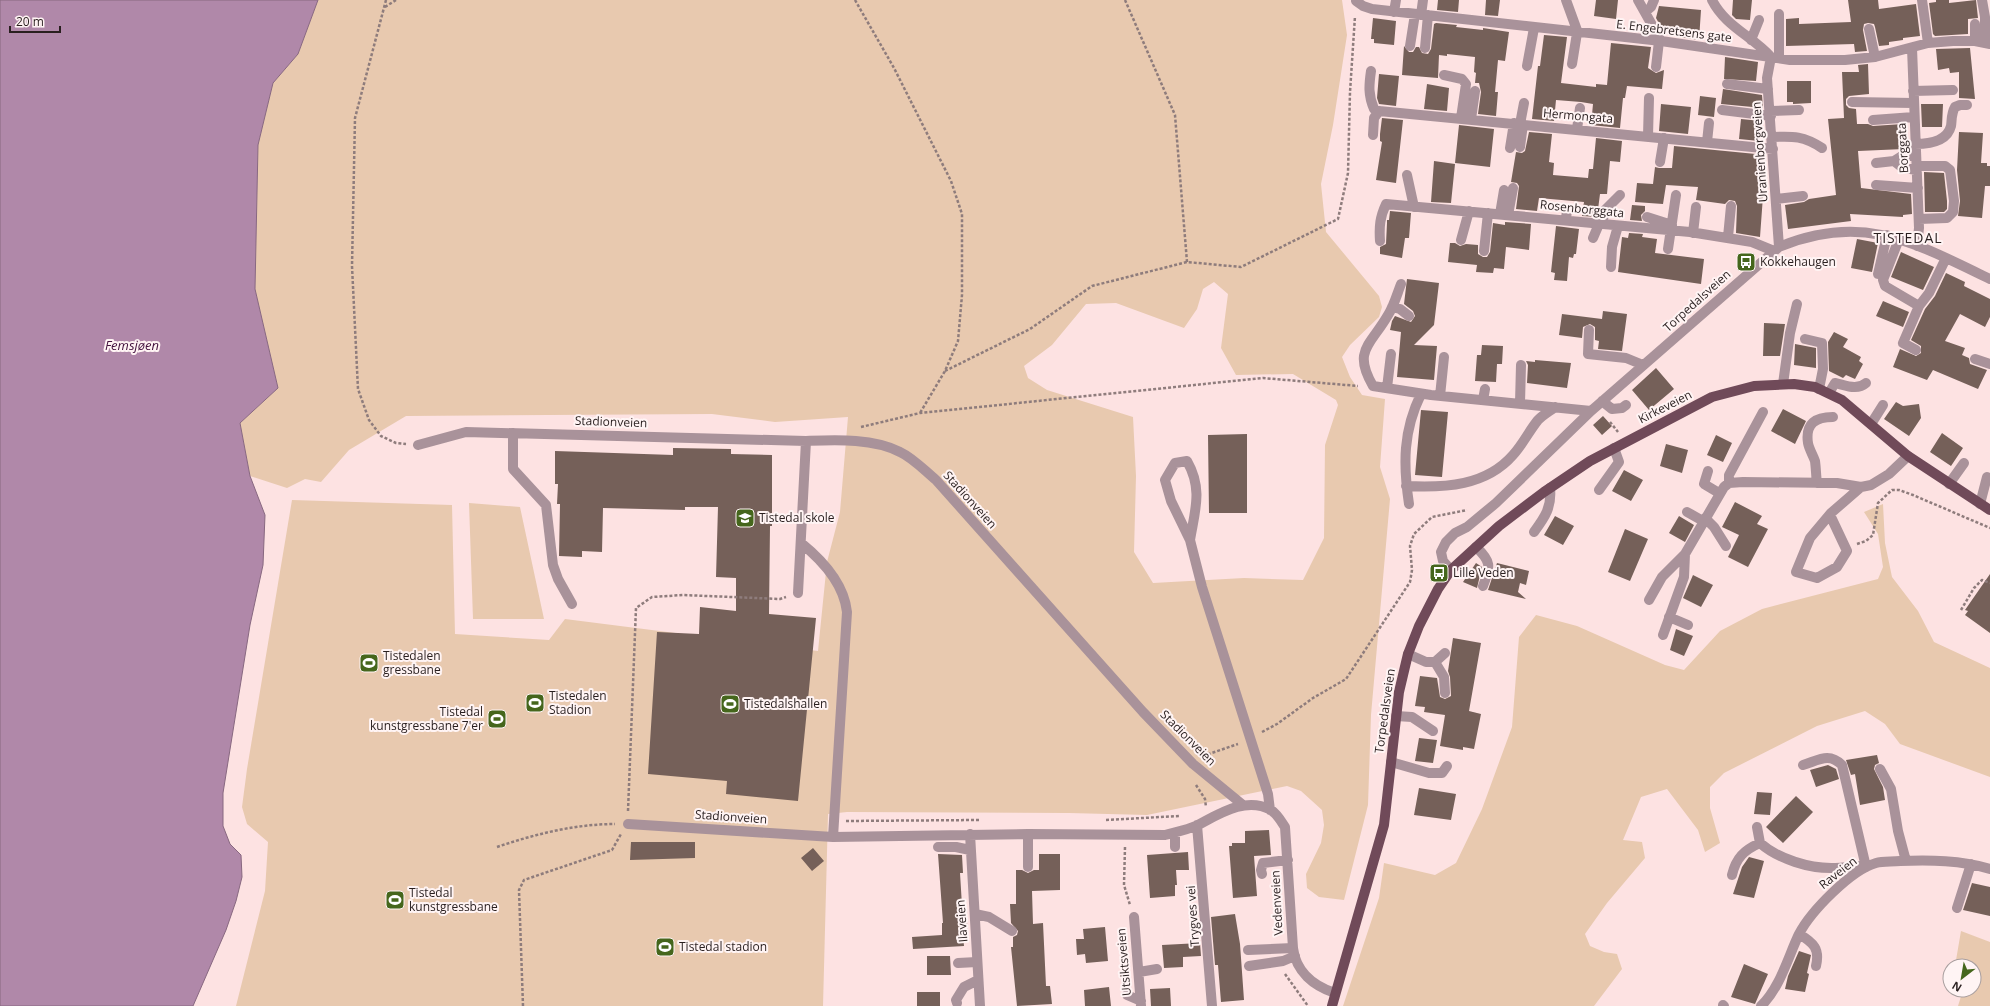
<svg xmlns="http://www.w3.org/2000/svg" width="1990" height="1006" viewBox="0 0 1990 1006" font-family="'Open Sans',sans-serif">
<rect width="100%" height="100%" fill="#fde2e2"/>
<path fill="#e8c9af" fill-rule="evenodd" d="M318,0H1342L1347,35L1333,125L1321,184L1326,232L1379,296L1382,307L1379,317L1350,345L1342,357L1350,377L1362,395L1385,399L1380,467L1390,499L1371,715L1368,805L1344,900L1319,897L1307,888L1306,874L1321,843L1324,825L1322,810L1301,791L1287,786L1147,815L1069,813L847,812L828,814L823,1006H236L265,891L268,842L247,824L242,807L247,769L292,500L452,505L455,634L549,640L565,619L818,651L827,562L840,512L848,417L775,422L712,414L406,416L349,450L321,482L305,479L287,488L250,476L240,423L278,388L255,289L258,145L273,83L298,54ZM1214,282L1228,294L1221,348L1236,375L1293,374L1336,400L1338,405L1325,445L1324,538L1303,580L1244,578L1153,583L1134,552L1136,476L1133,417L1047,390L1028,378L1024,366L1052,345L1086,304L1116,303L1184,328L1197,309L1203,289Z
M469,503L520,507L544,619H473Z
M1883,504L1885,543L1892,577L1918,611L1934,642L1990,668V777L1900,744L1885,724L1865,711L1817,726L1724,773L1710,787V808L1720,843L1705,852L1698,830L1667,789L1641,797L1623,840L1642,842L1645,858L1607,903L1585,934L1590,946L1604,952L1617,954L1622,969L1594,1006H1343L1379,898L1384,863L1435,875L1456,863L1482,809L1512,727L1519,637L1536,615L1577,626L1665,665L1684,670L1720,631L1762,609L1878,579L1883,567L1878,534L1864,512Z
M1961,931L1990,942V1006H1958L1963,990H1974V966H1955Z"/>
<path fill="#b088a9" stroke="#886880" d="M0,0H318L298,54L273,83L258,145L255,289L278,388L240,423L250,476L265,515L263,565L250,625L223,793V826L230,844L241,855L242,877L236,901L226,930L193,1006H0Z"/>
<path fill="#756059" d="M1438,0H1459L1458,12L1437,10Z
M1486,0H1500L1498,16L1485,15Z
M1596,0H1618L1616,19L1594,16Z
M1733,0H1752L1750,20L1736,19L1732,15Z
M1848,0H1878L1879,9L1916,4L1920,36L1903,38V40L1889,42V45L1879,46L1875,27L1874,24L1868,23L1864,24L1863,30L1867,51L1855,52L1854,44L1786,46V19L1799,18V24L1851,22Z
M1936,0H1949V3L1976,0L1978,18L1968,19V34L1935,36L1933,34L1929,3L1936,2Z
M1659,6L1701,10L1699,40L1680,37V31L1662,29L1656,18Z
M1373,18L1396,21L1394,45L1374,43V39H1371Z
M1436,23L1457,25L1456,27L1483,30V28L1509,32L1505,61L1498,60L1495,92H1498L1496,116L1478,114L1481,92L1479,83H1475L1476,73L1474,72L1475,57L1447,54V56L1439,55L1438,78L1402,75L1404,46L1409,52H1413L1416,47H1419L1422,53L1428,54L1431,49L1434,24Z
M1544,35L1567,37L1561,83L1596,87V84L1607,85L1611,43L1651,47L1648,68L1656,73L1664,70L1662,89L1627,86L1625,98H1623L1620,128L1591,125L1593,104L1581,102L1556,100L1554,121L1532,119L1538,66H1540Z
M1970,48L1975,99L1959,98V72L1950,73L1949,68L1938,70L1936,49Z
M1725,57L1758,62L1756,81L1724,79Z
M1868,64L1869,94L1849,96L1846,99V105L1849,108L1856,109L1857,124H1868L1873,126L1903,124L1904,149L1858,151L1861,188L1911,194L1912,214L1903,215V217L1850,214L1851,221L1788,229L1785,205L1804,202L1809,199L1836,195L1828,119L1844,118L1842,72H1859L1858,65Z
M1379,74L1399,76L1396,106L1379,104L1377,98Z
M1787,81H1811V103L1793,104V102H1787Z
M1427,84L1449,88L1447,111L1424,109Z
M1723,89L1762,95L1763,108L1721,104Z
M1700,96L1716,98L1714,117L1698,115Z
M1661,104L1691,107L1688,134L1659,131Z
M1921,104H1943L1942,127H1922Z
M1382,118L1403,120L1396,183L1376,180L1382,142L1380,141V134Z
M1741,119L1761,121L1759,141L1739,139Z
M1459,125L1494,129L1490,167L1455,163Z
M1529,132L1552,134L1549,162L1554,163L1553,175L1588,178L1589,169H1593L1596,138L1622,141L1620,162L1610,161L1607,194H1600L1597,217L1582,216L1584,202L1539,198L1537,211L1516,209L1519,186L1517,183L1511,182L1516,152L1522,153L1525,151Z
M1959,132L1983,133L1981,163H1987V166H1990V186H1985L1982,218L1958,216L1960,201L1957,170Z
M1674,146L1766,155L1760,237L1736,233L1737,206L1735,201L1729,200L1725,204L1696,200L1698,187L1666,185L1663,204L1635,202L1637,183L1653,184L1655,167L1659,168H1672Z
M1434,161L1455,164L1451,203L1431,202Z
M1924,172L1944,173L1947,201V209L1944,212H1925Z
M1632,205L1645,206V211L1641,215L1642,221L1630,220Z
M1390,211L1411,213L1409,238H1405L1402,258L1380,254V247L1386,244L1387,223V220H1389Z
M1505,222L1531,224L1529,250L1506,247L1504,269L1494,268L1493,273L1476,272L1477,265L1448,262L1450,243H1455L1460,246L1466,244L1478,245V254L1483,257H1487L1490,252L1493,223L1505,225Z
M1556,226L1579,229L1576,254H1574L1573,258L1569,257L1567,281L1554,280L1555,273L1551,272Z
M1629,233L1643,234L1642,237L1657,239L1655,253L1704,259L1701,284L1618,272L1622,237L1628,238Z
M1857,239L1878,243L1872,272L1851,268Z
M1901,252L1934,267L1923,290L1891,277Z
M1946,273L1965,282L1964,286L1990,299V317L1985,327L1960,314L1945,341L1965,348L1962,355L1969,358L1970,364L1987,370L1978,389L1933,370L1927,380L1893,367L1900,349L1916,356L1921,353V346L1911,340L1925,309L1935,296Z
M1407,279L1439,283L1434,325L1414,345L1437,346L1434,380L1397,377L1401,332L1390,330L1392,321L1395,316L1411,322L1415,316L1413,311L1404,304Z
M1883,301L1909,312L1903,327L1876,316Z
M1603,311L1627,314L1622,351L1598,349L1599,341L1595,340V327L1590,324L1583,327L1582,338L1559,335L1562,314L1602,319Z
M1764,323L1785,324L1780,356H1763Z
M1834,332L1848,339L1843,347L1861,357L1859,361L1863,364L1855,379L1846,375L1843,378L1829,371L1828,342Z
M1795,344L1816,348V368L1794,365Z
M1482,345L1503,346L1502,364H1497L1496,382L1475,381L1477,355H1481Z
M1535,360L1571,363L1567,388L1527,383L1528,365L1526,361L1535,362Z
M1656,368L1674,389L1649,410L1632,390Z
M1896,402L1903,406L1919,404L1921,418L1909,436L1884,419Z
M1783,409L1806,421L1795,444L1771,431Z
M1421,410L1448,412L1442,477L1415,475Z
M1603,416L1612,426L1602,435L1593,425Z
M1942,433L1963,448L1951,466L1930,452Z
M1247,434V513H1209L1208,435Z
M1716,435L1732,443L1723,462L1707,455Z
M1666,444L1688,450L1682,473L1660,466Z
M673,448L731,449V454L772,455V526H770L769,614L816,618L798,801L726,794L727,781L648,774L657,632L699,634L700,607L736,611V578L716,577L718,507H685V510L603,508L602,552L582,551V557L559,556L560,504H557L558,484H555V451L673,455Z
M1624,470L1643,480L1631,501L1612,491Z
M1735,502L1762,516L1757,524L1768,529L1748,567L1728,557L1739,535L1722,527Z
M1555,516L1574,526L1563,545L1544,535Z
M1679,516L1694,525L1685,542L1669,533Z
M1625,529L1648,539L1630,581L1608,572Z
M1476,563L1482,567L1477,588L1463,582Z
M1497,563L1529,571L1526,585L1520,583L1518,592L1526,599L1488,590Z
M1990,574V633L1965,615L1968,611L1965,610Z
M1693,575L1713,585L1701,607L1683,598Z
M1676,629L1693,636L1684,656L1670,650Z
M1453,638L1481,643L1469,711L1481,714L1474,749L1463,747V750L1440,746L1445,715L1424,712L1425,707L1415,706L1420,676L1437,678L1440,697L1445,699L1451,696L1450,677L1448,671Z
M1419,738L1437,740L1433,763L1415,761Z
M1877,755L1879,763L1875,765L1874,769L1883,787L1885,800L1860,805L1855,774L1851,775L1846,760Z
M1828,765L1836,769L1839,779L1816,787L1810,770Z
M1419,788L1456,794L1451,820L1414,815Z
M1757,792L1772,793L1770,815L1754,814Z
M1796,796L1813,812L1783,843L1766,827Z
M1269,830L1271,855L1254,856L1257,896L1233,898L1229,846H1232V843H1245V831Z
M631,842H695V858L630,860Z
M813,848L824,861L812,871L801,858Z
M1188,852L1189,870H1176L1177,885H1175V896L1150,898L1147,855Z
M938,854L962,855L963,873H960L963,922H967L968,936H963L964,946L913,949L912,937L942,935V923H943Z
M1039,854H1060V890L1032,891L1033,924L1043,923L1046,986H1050L1052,1004L1017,1006L1011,947H1013V937L1017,935L1018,931L1011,923L1010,904H1016V870H1022L1028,873L1034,870H1039Z
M1749,857L1764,861L1754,898L1733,894L1742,867Z
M1972,883L1990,887V916L1963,910Z
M1235,914L1240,944L1244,1000L1221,1002L1218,965H1215L1211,917Z
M1105,927L1108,961L1086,963L1085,954L1077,955L1076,939H1084L1083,929Z
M1200,943L1201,956L1183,957V967L1164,968L1162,945Z
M1799,951L1811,955L1807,973L1809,974L1805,992L1785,989L1788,976Z
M927,956H950L951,975H927Z
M1744,964L1768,974L1755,1004L1731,997Z
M1109,987L1111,1006H1085L1084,990Z
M1170,988L1171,1006H1151L1150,989Z
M917,992H940V1006H917Z"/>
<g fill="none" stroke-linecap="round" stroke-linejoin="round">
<path stroke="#8e7c7c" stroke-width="2.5" stroke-dasharray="3 2" stroke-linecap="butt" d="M386,0L355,118L352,266L358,389L369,420L381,436L396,443L406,444
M855,0L894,68L951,181L962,214V295L958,341L945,371L920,413
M1125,0L1175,115L1187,262
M385,7L396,0
M945,371L1030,329L1092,286L1187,262L1241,267L1338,219L1348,173L1350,92L1355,16
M1610,422L1618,432
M861,427L920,413L1263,378L1358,386
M1857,544L1866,541L1873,535L1878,503L1892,490H1899L1913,495L1990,528
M1961,610L1974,588L1982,580L1990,583
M1262,732L1277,724L1313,698L1346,679L1410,582L1412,570L1410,546L1414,534L1432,517L1467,510
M1203,756L1238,744
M1196,785L1205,799L1206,807
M628,811L636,608L652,597L683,595L780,599L786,597
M1106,820L1179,816
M846,821L979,820
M497,847C535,834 576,824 615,824
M1125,847L1124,885L1130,905
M1285,974L1308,1006
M523,1006L519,890L524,880L612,850L621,834"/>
<path stroke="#a9929a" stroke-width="10" d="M1566,0L1578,33
M1638,0L1661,41
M1712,0C1725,26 1752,36 1771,57L1767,78L1779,247
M1922,0L1928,43
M1982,0L1985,17V43
M1356,1L1363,6L1372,9L1661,41L1790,60H1845L1875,57L1928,43L1953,41H1975L1990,44
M1394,12L1396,0
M1645,12L1651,7L1654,0
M1421,15L1423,0
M1975,24V41
M1869,29L1875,57
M1751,40L1759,20
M1410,46L1415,14
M1425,48L1428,15
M1912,48L1919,228L1917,246
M1779,58V14
M1572,64L1577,33
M1527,66L1534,28
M1656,67L1659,41
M1371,71C1369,85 1368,95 1374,109L1379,111L1773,149
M1444,75L1462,79L1466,84L1461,118
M1727,84L1768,89
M1913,91L1953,90
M1852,102L1913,103
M1722,110L1771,116
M1770,111L1799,110
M1471,119L1475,91
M1873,120L1914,117
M1520,124L1524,103
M1577,129L1580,108
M1373,135L1374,118L1379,111
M1648,136L1649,98
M1773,137C1793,136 1804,136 1822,148
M1707,142L1709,123
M1915,144C1928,144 1947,142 1951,126C1952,120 1951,114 1955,107L1960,105H1967
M1520,147L1523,124
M1510,148L1514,123
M1894,161L1903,168L1917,170
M1660,162L1664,138
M1876,163L1894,161L1902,156H1916
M1916,166H1945L1950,170L1954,201L1953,212L1947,218L1919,219
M1407,175L1414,207
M1876,185L1918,188
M1776,199L1803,196
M1500,214L1504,190
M1508,215L1513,188
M1647,217L1672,225
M1566,220L1567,209
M1602,224L1605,210L1620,195
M1693,233L1696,207
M1728,237L1731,206
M1593,238L1599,224
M1899,239L1883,280L1885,286L1919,306
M1461,240L1469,211
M1380,241C1379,226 1380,217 1386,204L1690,232L1752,242L1774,251
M1668,249L1676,195
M1484,251L1488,213
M1611,267L1612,247L1618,226
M1878,274L1887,235
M1401,284C1397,294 1394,306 1388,315C1371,345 1352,350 1373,386L1431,395L1591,411
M1392,307L1400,309L1409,316
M1589,330L1588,354L1626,358L1643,365
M1805,339L1822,343L1823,369L1819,389
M1916,350L1903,343L1919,306L1929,293L1946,258
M1975,359L1990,364
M1783,384L1790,333L1797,304
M1387,388L1391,354
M1829,393L1835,383C1845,385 1857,391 1866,383
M1440,396L1444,357
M1483,400L1485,389
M1602,401L1612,409L1622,408L1626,405
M1520,403L1521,365
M1871,424L1883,405
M513,433V469L546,505L553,565L558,579L572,604
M418,445L466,432L806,441C835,440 873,438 900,452C913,458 924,470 936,480L1143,712L1193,764L1243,805
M1708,471L1704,484L1719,493
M1729,483V475L1763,412
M1817,483C1816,476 1816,468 1815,461C1813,455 1809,449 1808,443C1805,423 1816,417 1833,417
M1949,484L1964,463
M1406,486C1445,488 1486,486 1513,455C1523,444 1529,431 1538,420C1543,415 1550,411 1555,407
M1599,490L1619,462L1614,448
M1409,504C1403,464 1403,431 1421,394
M1980,504L1987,477
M1687,512L1703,521
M1831,513V517L1847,551L1837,567L1817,578L1796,572L1810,538L1831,513L1861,487
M1705,518L1714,527L1726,546
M1534,532C1545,517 1552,507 1550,488
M1190,540C1195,510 1203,489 1187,461L1175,463L1165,480L1171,501L1190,540L1202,587L1268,794L1270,810
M801,543C822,560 844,584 847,612L833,837
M1476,547C1491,561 1491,566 1483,586
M1451,570L1443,561L1441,552L1446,542L1455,533L1467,527L1496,503L1591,411L1779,247C1863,212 1915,243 1990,279
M798,593L806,441
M1649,600L1662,577L1685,554L1724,487L1729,483L1743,482L1837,483L1861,487L1871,485L1889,474L1908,456
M1669,617L1688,625
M1663,635L1684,577L1685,554
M1408,654L1426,662H1435L1445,653
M1435,662L1444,677L1445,693
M1396,716L1412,717L1433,731
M1391,762L1429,773H1442L1447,766
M1880,769L1891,789L1898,831L1906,861
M628,824L833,837L1028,834L1165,835C1176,832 1187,830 1198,825C1219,814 1246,796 1271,810C1277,814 1281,821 1285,827L1293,948C1296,972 1314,986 1335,993
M1197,825L1212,1006
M1757,827L1760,843C1778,859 1810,869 1835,868C1849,868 1850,864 1866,867L1842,765C1829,752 1819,760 1803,765
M970,834L980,1006
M938,847H956L970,850
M1175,847V833
M1028,867V834
M1262,874L1261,870L1263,863L1288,860
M1732,875C1736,858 1744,850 1760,843
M1957,908L1971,864
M975,914L989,917L1012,931
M1134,917L1141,1006
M1799,934C1814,943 1820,949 1816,966
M1248,950L1293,948
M958,963L977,962
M1249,966L1283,961L1295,956
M1139,972L1157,969
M1127,995L1141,1001
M957,1003L956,1000L964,987L978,980
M1723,1005L1724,1006
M1761,1006C1780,988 1788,957 1799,934C1811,911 1851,870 1876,863C1883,861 1892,862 1900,861C1930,860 1961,860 1990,869"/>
<path stroke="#704a59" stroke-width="10" d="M1332,1006L1384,825L1399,692L1408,654L1419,626L1438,589L1451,570L1499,526L1544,492L1590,461L1712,397L1754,386L1794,384L1815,387L1842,400L1908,456L1990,510"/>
</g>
<defs>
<symbol id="bus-square" viewBox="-11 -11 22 22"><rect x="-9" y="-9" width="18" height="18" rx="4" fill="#45661c" stroke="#fff4f4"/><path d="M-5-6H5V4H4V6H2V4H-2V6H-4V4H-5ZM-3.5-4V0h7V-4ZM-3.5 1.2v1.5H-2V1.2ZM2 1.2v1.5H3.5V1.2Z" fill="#fff"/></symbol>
<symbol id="school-square" viewBox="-11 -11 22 22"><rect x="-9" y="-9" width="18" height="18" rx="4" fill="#45661c" stroke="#fff4f4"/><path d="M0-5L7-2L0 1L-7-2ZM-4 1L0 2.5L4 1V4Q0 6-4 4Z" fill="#fff"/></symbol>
<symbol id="stadium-square" viewBox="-11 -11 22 22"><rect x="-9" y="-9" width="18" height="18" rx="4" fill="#45661c" stroke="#fff4f4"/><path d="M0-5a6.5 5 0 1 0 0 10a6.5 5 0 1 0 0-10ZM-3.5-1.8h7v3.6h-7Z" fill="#fff"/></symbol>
</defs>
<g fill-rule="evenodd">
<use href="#bus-square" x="1735" y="251" width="22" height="22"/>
<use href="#school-square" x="734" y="507" width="22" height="22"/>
<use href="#bus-square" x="1428" y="562" width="22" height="22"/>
<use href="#stadium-square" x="358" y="652" width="22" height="22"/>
<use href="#stadium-square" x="524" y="692" width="22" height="22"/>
<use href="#stadium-square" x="719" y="693" width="22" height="22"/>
<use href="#stadium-square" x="486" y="708" width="22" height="22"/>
<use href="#stadium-square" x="384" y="889" width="22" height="22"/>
<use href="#stadium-square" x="654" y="936" width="22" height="22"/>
</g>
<g text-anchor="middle" stroke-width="4" stroke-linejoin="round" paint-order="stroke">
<g font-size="12" fill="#291f1f" stroke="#fff4f4">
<text transform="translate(1674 31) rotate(7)" y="4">E. Engebretsens gate</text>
<text transform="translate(1578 116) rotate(5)" y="4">Hermongata</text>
<text transform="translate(1903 148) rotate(-93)" y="4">Borggata</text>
<text transform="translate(1760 152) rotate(-94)" y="4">Uranienborgveien</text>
<text transform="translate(1582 209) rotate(6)" y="4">Rosenborggata</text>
<text transform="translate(1697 301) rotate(-42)" y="4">Torpedalsveien</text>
<text transform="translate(1665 407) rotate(-27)" y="4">Kirkeveien</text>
<text transform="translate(611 422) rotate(2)" y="4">Stadionveien</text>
<text transform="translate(970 500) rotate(48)" y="4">Stadionveien</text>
<text transform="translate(1385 711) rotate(-82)" y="4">Torpedalsveien</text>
<text transform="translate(1188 738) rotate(45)" y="4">Stadionveien</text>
<text transform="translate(731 817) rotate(4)" y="4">Stadionveien</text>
<text transform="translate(1838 873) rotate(-38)" y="4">Raveien</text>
<text transform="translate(1277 903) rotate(-93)" y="4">Vedenveien</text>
<text transform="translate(1193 916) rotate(-94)" y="4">Trygves vei</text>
<text transform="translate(962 921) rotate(-94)" y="4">Ilaveien</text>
<text transform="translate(1124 962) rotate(-95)" y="4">Utsiktsveien</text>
</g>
<g font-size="12" fill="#291f1f" stroke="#fff4f4" text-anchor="start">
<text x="1760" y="266">Kokkehaugen</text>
<text x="759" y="522">Tistedal skole</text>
<text x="1453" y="577">Lille Veden</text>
<text x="383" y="660">Tistedalen<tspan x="383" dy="14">gressbane</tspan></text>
<text x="549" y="700">Tistedalen<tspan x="549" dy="14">Stadion</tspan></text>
<text x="744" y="708">Tistedalshallen</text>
<text x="483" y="716" text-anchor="end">Tistedal<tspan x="483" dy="14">kunstgressbane 7'er</tspan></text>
<text x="409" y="897">Tistedal<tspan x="409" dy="14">kunstgressbane</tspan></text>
<text x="679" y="951">Tistedal stadion</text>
</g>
<g font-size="13" font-style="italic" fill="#43123e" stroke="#fff4f4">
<text x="132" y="350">Femsjøen</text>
</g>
<g font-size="14" letter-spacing="1" fill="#291f1f" stroke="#fff4f4">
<text x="1908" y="243">TISTEDAL</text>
</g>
</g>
<g transform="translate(1962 978) rotate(211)"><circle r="19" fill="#fff4f4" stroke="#a99f9f"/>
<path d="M0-3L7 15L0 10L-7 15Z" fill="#45661c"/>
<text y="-6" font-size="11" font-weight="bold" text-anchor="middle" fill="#291f1f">N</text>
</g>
<path d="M10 26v6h50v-6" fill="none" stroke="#291f1f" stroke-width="2"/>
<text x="16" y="26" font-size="12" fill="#291f1f" stroke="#fff4f4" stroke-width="3" paint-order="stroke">20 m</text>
</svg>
